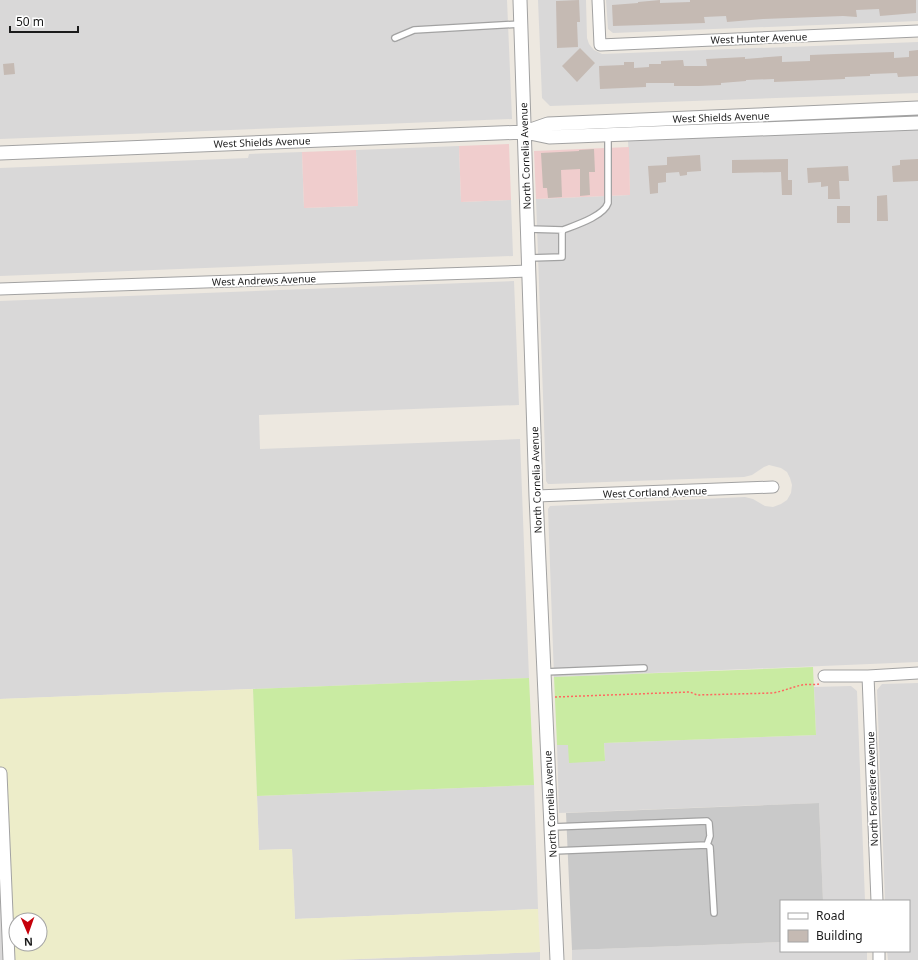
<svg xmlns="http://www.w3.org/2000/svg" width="918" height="960" viewBox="0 0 918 960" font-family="'Noto Sans',sans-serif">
<rect width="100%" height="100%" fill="#ede8e0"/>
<path fill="#d9d8d8" d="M0,0H507L512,119L0,139Z
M538,0H586L587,38L589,44L594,50L602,54L918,42V93L550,106L542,98Z
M606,0H918V21L613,33L608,29Z
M918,128V662L554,677L548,509L550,506L745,497L753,499L765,506L773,507L781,504L787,500L791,493L792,485L790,478L787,472L781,468L769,465L764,467L752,475L744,477L551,484H548L546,481L536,199L630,195L628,139Z
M459,146L461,202L511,200L513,256L0,276V168L248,158L249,154L302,152L304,208L358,206L356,150Z
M514,281L519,405L259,415L260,449L520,439L529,678L0,699V301Z
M918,683V960H888L887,951H909V901H885L877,690L882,684Z
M851,686L857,691L865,901H823L819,803L559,813L557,745H568L605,761L604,743L816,735L814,687Z
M534,785L538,909L295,919L292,849L259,850L257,796Z
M0,790L7,960H0Z
M781,942V951H867V960H572V950Z
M540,952V960H334Z"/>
<path fill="#f0cdcd" d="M509,144L511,200L461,202L459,146Z
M629,147L630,195L536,199L534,151Z
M356,150L358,206L304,208L302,152Z"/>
<path fill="#c9c9c9" d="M819,803L823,901H781V942L572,950L566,813Z"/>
<path fill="#ededc9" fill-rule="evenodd" d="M253,689L259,850L292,849L295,919L538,909L540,952L334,960H7L0,789V699ZM16,920H40V944H16Z"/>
<path fill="#c9eba2" d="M813,667L816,735L604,743L605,761L569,763L568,745H557L554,677Z
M529,678L534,785L257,796L253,689Z"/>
<path fill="#c5bab3" d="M579,0L580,22H577L578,47L557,48L556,1Z
M660,0V3L690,2V0H916V13L880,16L879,9L856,10L857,17L843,16L763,19L727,22L726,16L704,17L705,23L613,26L612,5L638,3V2Z
M580,48L595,63L577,82L562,66Z
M918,50V76L898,77L897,73L870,74V76L845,77V79L774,82V79L746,80V81L721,83V85L699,86H674V83H646V87L600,89L599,66L624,65V62H634V68L649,67V64H661V61L683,60L684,66H707L706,59L745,57V59L782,56V62L810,61V55L835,54L894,52V58L909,57V51Z
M14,63L15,74L4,75L3,64Z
M594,149L595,172H589L590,195L580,196V169L561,170L562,197L548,198L547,188H543L541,153L579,151V150Z
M700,155L701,171L687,172V175L680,176L679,172L666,173V182L658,183V193L650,194L648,166L667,165V157Z
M788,159V180H792V195H782L781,172L732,173V160Z
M918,159V181L893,182L892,166L900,165V160Z
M848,166L849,181H839L840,199H828V186L821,187V182L808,183L807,168Z
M887,195L888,221H877V196Z
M837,206H850V223H837Z"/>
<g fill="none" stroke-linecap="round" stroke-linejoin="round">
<defs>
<path id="service" d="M395,38L414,30L521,24
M528,229L563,230
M529,258L562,257V233L563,230C576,225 604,216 608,203V135
M544,672L644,668
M552,827L707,821L709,823L710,836L707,845
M553,851L707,845L710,847L714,913"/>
<path id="minor" d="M598,0L600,45L918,31
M0,289L529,271
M536,496L773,487
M824,676H868L918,673
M868,676L877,901
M1,773L9,960
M879,951V960"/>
<path id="tertiary" d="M520,0L536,496L557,960
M525,132L548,124L918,108
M0,153L525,132L549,137L918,123"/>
</defs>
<use href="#service" stroke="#a2a2a2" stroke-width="8"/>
<use href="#minor" stroke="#a2a2a2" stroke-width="13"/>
<use href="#tertiary" stroke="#a2a2a2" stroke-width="15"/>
<path stroke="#ff675f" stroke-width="1.5" stroke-dasharray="2 2" stroke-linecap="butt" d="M555,697L690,692L697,695L773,693C784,691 792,687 802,685C807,684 813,685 819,684"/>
<use href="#service" stroke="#fff" stroke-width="5.5"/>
<use href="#minor" stroke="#fff" stroke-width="11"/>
<use href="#tertiary" stroke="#fff" stroke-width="13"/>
</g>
<g text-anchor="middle" stroke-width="3.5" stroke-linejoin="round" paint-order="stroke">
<g font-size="10" fill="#1b1b1b" stroke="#fff">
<text transform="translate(759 38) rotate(-2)" y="4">West Hunter Avenue</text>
<text transform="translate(721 117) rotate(-2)" y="4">West Shields Avenue</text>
<text transform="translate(262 142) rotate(-2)" y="4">West Shields Avenue</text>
<text transform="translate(525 156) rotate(-92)" y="4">North Cornelia Avenue</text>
<text transform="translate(264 280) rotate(-2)" y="4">West Andrews Avenue</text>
<text transform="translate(536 480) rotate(-92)" y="4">North Cornelia Avenue</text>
<text transform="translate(655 492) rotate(-2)" y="4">West Cortland Avenue</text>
<text transform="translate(872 789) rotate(-92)" y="4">North Forestiere Avenue</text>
<text transform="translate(550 804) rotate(-93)" y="4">North Cornelia Avenue</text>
</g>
</g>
<rect x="780" y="900" width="130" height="52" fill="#ffffff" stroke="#a4a4a4"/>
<rect x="788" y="913" width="20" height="6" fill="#ffffff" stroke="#a4a4a4"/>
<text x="816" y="920" font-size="12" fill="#1b1b1b">Road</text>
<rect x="788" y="930" width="20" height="12" fill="#c5bab3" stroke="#a4a4a4"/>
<text x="816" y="940" font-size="12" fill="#1b1b1b">Building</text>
<g transform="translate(28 932) rotate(178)"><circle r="19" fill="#ffffff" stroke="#a4a4a4"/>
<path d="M0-3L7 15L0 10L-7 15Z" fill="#c6000a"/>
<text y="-6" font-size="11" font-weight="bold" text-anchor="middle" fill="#1b1b1b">N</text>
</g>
<path d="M10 26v6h68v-6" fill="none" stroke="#1b1b1b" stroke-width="2"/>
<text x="16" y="26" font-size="12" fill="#1b1b1b" stroke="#ffffff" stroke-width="3" paint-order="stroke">50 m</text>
</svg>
